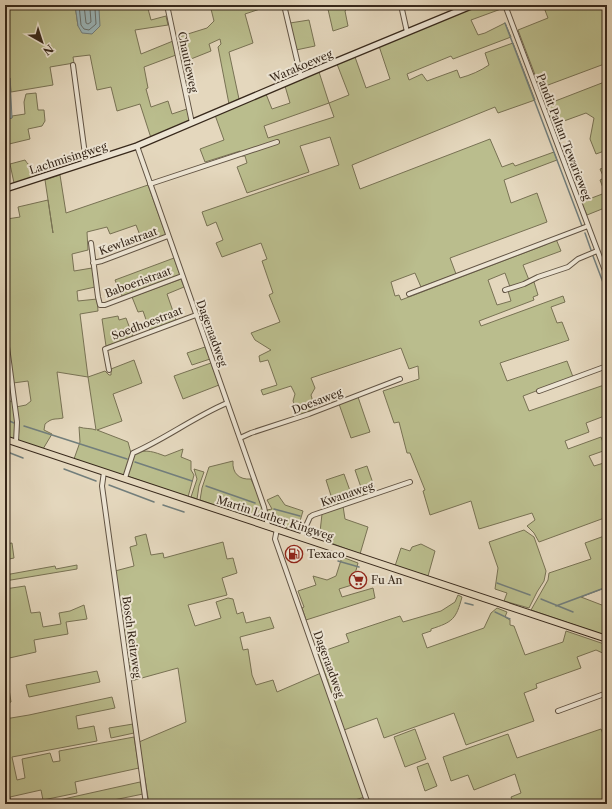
<svg xmlns="http://www.w3.org/2000/svg" width="612" height="809" viewBox="0 0 612 809" font-family="'Libre Caslon Text',serif">
<rect width="100%" height="100%" fill="#e4d7bd"/>
<filter id="stains"><feTurbulence type="fractalNoise" baseFrequency=".005" numOctaves="4"/><feColorMatrix values="0 0 0 0 .2 0 0 0 0 .09 0 0 0 0 .02 0 0 0 .5 -.17"/></filter>
<radialGradient id="worn" r=".72"><stop offset=".6" stop-color="#630" stop-opacity="0"/><stop offset="1" stop-color="#630" stop-opacity=".3"/></radialGradient>
<path fill="#babd8d" stroke="#787254" fill-rule="evenodd" d="M5,5H75L78,26L99,9L108,5H147L151,20L166,16L168,25L135,30L141,54L173,41L176,55L144,67L148,88L146,89L151,107L168,101L172,114L187,109L190,121L151,138L140,104L117,111L111,87L97,90L90,55L73,57L74,63L50,67L53,85L11,92L10,78H5Z
M210,5H272L245,14L253,43L229,52L239,99L229,104L218,47L221,44L220,39L209,44L211,51L181,63L175,38L207,28L214,21Z
M327,5H350L345,11L348,26L333,31Z
M478,5H500L501,9L471,20L478,35L485,33L505,23L511,37L453,59L451,56L407,74L409,80L422,74L427,81L457,70L460,78C471,75 480,71 489,65L485,53L513,43L535,100L498,113L495,107L352,165L360,189L490,139L502,167L513,163L515,166L554,152L557,160L504,180L511,203L537,193L547,222L450,258L456,274L421,287L415,273L391,282L395,296L399,295L401,300L545,245L556,239L561,251L523,265L529,280L510,287L505,273L488,280L497,305L511,301L508,291L534,282L538,295L533,297L534,300L479,321L481,326L563,296L565,302L551,307L557,323L562,322L569,340L500,363L507,381L567,361L573,377L523,396L529,411L607,384V415L586,423L589,432L565,441L568,449L601,437L606,450L589,456L594,466L607,462V517L539,542L534,533L527,526L535,520L532,513L479,529L471,501L430,515L423,491L425,490L410,453H407L399,422L394,423L383,391L419,379L418,366L409,369L401,348L311,378L315,388L311,395L315,409L299,415L293,401L295,394L291,386L263,395L261,390L277,385L268,360L260,362L259,356L271,350L255,340L251,333L280,322L269,295L273,293L262,261L267,259L261,243L222,257L216,243L223,240L216,222L207,226L202,212L339,165L330,137L300,146L309,172L247,193L237,167L247,163L245,156H242L240,151L205,162L200,149L224,140L215,115L266,94L272,109L290,103L285,86L319,72L329,103L349,95L337,64L355,57L366,88L390,79L379,46ZM329,103L334,117L268,138L264,126Z
M543,5H607V63L540,88L518,30L548,18Z
M309,20L315,46L296,50L290,23Z
M607,81V150L596,154L590,139L594,118L586,113L553,125L545,105Z
M36,93L38,110H44L45,121L42,126L28,129L30,139L5,145V120L12,118V116L25,114L24,102L26,94Z
M25,160C29,167 35,167 37,176L14,183L10,164Z
M607,167V207L587,215L581,202L605,193L600,180L604,178L600,169Z
M60,175L66,213L148,185L166,235L143,243L136,225L110,234L107,227L87,232L88,250L72,254L74,271L92,268L95,287L77,291L78,301L97,299L98,311L80,314L88,377L105,371L109,375H111V369L134,360L142,383L113,394L122,421L97,430L128,442L131,453L124,476L74,459L80,442L79,427C85,429 91,428 96,430L88,377L57,372L63,418C55,420 53,417 45,424L44,430L52,434L43,449L17,440C21,429 18,417 16,407L26,405L31,401L28,381L13,383L5,321V208L7,219L20,217L18,207L48,200L53,233L45,180Z
M174,258L180,275L122,296L115,280Z
M181,279L184,287L167,294L176,320L150,331L143,311L138,312L132,297Z
M118,316L119,320L126,318L133,337L106,346L102,319Z
M205,347L210,359L192,365L187,353Z
M211,363L219,385L183,399L174,376Z
M358,397L370,432L351,438L339,404Z
M5,399L13,402C14,413 19,428 14,439L5,436Z
M183,449L181,457L191,461V470L194,475L188,497L127,476L135,453C147,449 154,452 165,456Z
M233,461C232,473 239,480 251,479C255,489 268,512 261,521L200,500L202,488L209,467Z
M367,466L376,492L364,496L355,470Z
M194,469L204,472L199,486L197,499L191,497L197,479Z
M344,474L353,499L334,505L326,480Z
M278,495L285,505L303,511L297,531L273,523L267,510L272,509L267,500Z
M343,506L345,519L368,527L360,554L331,543L333,536L320,532L322,514Z
M524,530L534,537L546,571L544,581L537,592L529,608L504,601L507,593L495,589L498,568L489,542Z
M146,534L151,555L163,553L164,558L223,542L227,559L233,558L237,573L222,578L227,595L188,605L195,626L221,618L216,602L228,598L233,599L237,614L243,612L246,623L270,617L274,628L240,637L243,650L248,649L252,675L256,685L273,680L277,692L321,673L365,797L341,804H149L139,742L186,722L178,668L131,681L115,571L134,566L130,547L137,545L135,537Z
M607,535V587L581,597L607,607V636L531,610L548,580L549,573L591,559L585,543Z
M12,543L14,558L5,560V544Z
M421,544L435,551L428,576L395,566L401,548L410,551L412,547Z
M342,557L358,563L352,585L339,589L342,597L373,588L375,598L306,620L302,608L304,607L298,591L316,585L313,576L327,580L336,576Z
M77,565V569L5,581V575L55,566L56,569Z
M25,586L31,613L40,612L43,627L61,624L59,613L70,611L84,605L87,619L66,622L68,634L34,640L36,652L5,659V589Z
M458,595L462,597C456,619 453,622 431,629V631L422,634L427,648L484,628L491,613L497,608L507,612L505,617L510,620V625L514,626L525,655L563,642L566,631L607,645V655L596,650L577,657L581,668L536,684L537,688L524,693L534,721L466,745L454,713L384,738L377,718L344,730L318,653L349,642L346,634L400,616L403,622L441,611L455,602Z
M97,671L100,682L29,697L26,685Z
M5,689H9L11,702L5,704Z
M112,697L115,708L76,716L78,729L94,726L97,741L12,757L17,780L25,778L22,759L50,753L53,762L60,761L59,751L134,737L139,768L75,782L77,793L43,800L41,790L10,797L12,804H5V719L29,715Z
M133,724L134,733L111,738L109,728Z
M415,729L426,759L405,767L394,737Z
M601,729L607,745V804H514L511,797L521,793L515,774L474,790L468,775L451,781L443,757L508,734L517,758Z
M428,763L437,786L425,791L417,767Z
M140,782L143,794L94,804H41Z"/>
<path fill="#9ab7bc" stroke="#727e7c" d="M75,5H108L99,9L100,26L92,34L82,33L78,26Z
M5,78H10L12,118L5,120Z"/>
<g fill="none" stroke-linecap="round" stroke-linejoin="round">
<path stroke="#68706c" stroke-width="1" d="M79,5L81,25L84,29L89,30L96,24L95,9L99,5
M84,5L86,23L88,24L91,22L90,9L91,5"/>
<path stroke="#727e7c" stroke-width="1.5" d="M505,23L582,226
M585,233L591,250
M593,256L607,293
M5,419L14,423
M24,426L127,459
M5,451L23,458
M135,462L192,481
M64,469L96,481
M109,485L154,502
M206,486L255,503
M163,505L184,512
M274,509L300,516
M338,561L359,567
M497,583L530,595
M541,599L573,612
M465,603L473,605
M556,606L607,587
M495,612L510,619"/>
<defs>
<path id="street" d="M167,5L192,123
M284,5L301,77
M401,5L407,32
M505,5L607,276
M73,65L86,162
M137,146L264,507L268,526
M150,184L277,142
M91,243L98,297L100,305H105L182,276
M93,263L102,261L168,236
M505,290L524,284L538,277L568,267L578,259L597,251
M409,294L588,226
M5,332L17,422L16,442
M109,370L105,349L196,315
M539,391L607,366
M240,438L251,433L309,414L400,379
M104,472L102,486L146,804
M125,478L133,453C165,439 194,417 227,403
M277,529L275,539L368,804
M301,537L310,517L313,515L410,482
M558,711L607,693"/>
<path id="secondary" d="M5,189L137,146L323,67L473,5"/>
<path id="primary" d="M5,439L607,639"/>
</defs>
<use href="#street" stroke="#625444" stroke-width="6"/>
<use href="#secondary" stroke="#37281b" stroke-width="8"/>
<use href="#primary" stroke="#37281b" stroke-width="8"/>
<use href="#street" stroke="#ede5d4" stroke-width="4"/>
<use href="#secondary" stroke="#ede5d4" stroke-width="5.5"/>
<use href="#primary" stroke="#e4d7bd" stroke-width="6"/>
</g>
<defs>
<symbol id="fuel-ring" viewBox="-11 -11 22 22"><circle r="9.5" fill="#ede5d4" stroke="#8f2418" stroke-width="1.5"/><path d="M-5.5-6h7V0h2V4h1.3V-2.5L3-4.5l.8-.8L6-3V5H2.5V1h-1V6h-7ZM-4.2-4.7v3.2H.2V-4.7Z" fill="#8f2418"/></symbol>
<symbol id="supermarket-ring" viewBox="-11 -11 22 22"><circle r="9.5" fill="#ede5d4" stroke="#8f2418" stroke-width="1.5"/><path d="M-6-5.5h2.5l.6 2H6L4.5 2H-2.5L-4.4-4H-6ZM-1.5 3.2a1.3 1.3 0 1 0 .1 0ZM3 3.2a1.3 1.3 0 1 0 .1 0Z" fill="#8f2418"/></symbol>
</defs>
<g fill-rule="evenodd">
<use href="#fuel-ring" x="284" y="544" width="20" height="20"/>
<use href="#supermarket-ring" x="348" y="570" width="20" height="20"/>
</g>
<g text-anchor="middle" stroke-width="4" stroke-linejoin="round" paint-order="stroke">
<g font-size="11" fill="#37281b" stroke="#ede5d4">
<text transform="translate(188 62) rotate(78)" y="4">Chautieweg</text>
<text transform="translate(301 66) rotate(-23)" y="4">Warakoeweg</text>
<text transform="translate(564 137) rotate(69)" y="4">Pandit Paltan Tewarieweg</text>
<text transform="translate(68 158) rotate(-18)" y="4">Lachmisingweg</text>
<text transform="translate(128 241) rotate(-20)" y="4">Kewlastraat</text>
<text transform="translate(138 282) rotate(-20)" y="4">Baboeristraat</text>
<text transform="translate(147 323) rotate(-21)" y="4">Soedhoestraat</text>
<text transform="translate(212 333) rotate(70)" y="4">Dageraadweg</text>
<text transform="translate(317 401) rotate(-21)" y="4">Doesaweg</text>
<text transform="translate(347 494) rotate(-19)" y="4">Kwanaweg</text>
<text transform="translate(275 518) rotate(18)" y="4">Martin Luther Kingweg</text>
<text transform="translate(132 637) rotate(82)" y="4">Bosch Reitzweg</text>
<text transform="translate(329 664) rotate(70)" y="4">Dageraadweg</text>
</g>
<g font-size="11" fill="#37281b" stroke="#ede5d4" text-anchor="start">
<text x="307" y="558">Texaco</text>
<text x="371" y="584">Fu An</text>
</g>
</g>
<rect width="612" height="809" fill="none" stroke="#e4d7bd" stroke-width="20"/>
<rect x="6" y="6" width="600" height="797" fill="none" stroke="#37281b" stroke-width="2"/>
<rect x="10" y="10" width="592" height="789" fill="none" stroke="#37281b"/>
<g transform="translate(42 42) rotate(141)" stroke="#ede5d4" stroke-width="3" paint-order="stroke">
<path d="M0-3L7 15L0 10L-7 15Z" fill="#37281b"/>
<text y="-6" font-size="11" font-weight="bold" text-anchor="middle" fill="#37281b">N</text>
</g>
<rect width="100%" height="100%" filter="url(#stains)"/>
<rect width="100%" height="100%" fill="url(#worn)"/>
</svg>
